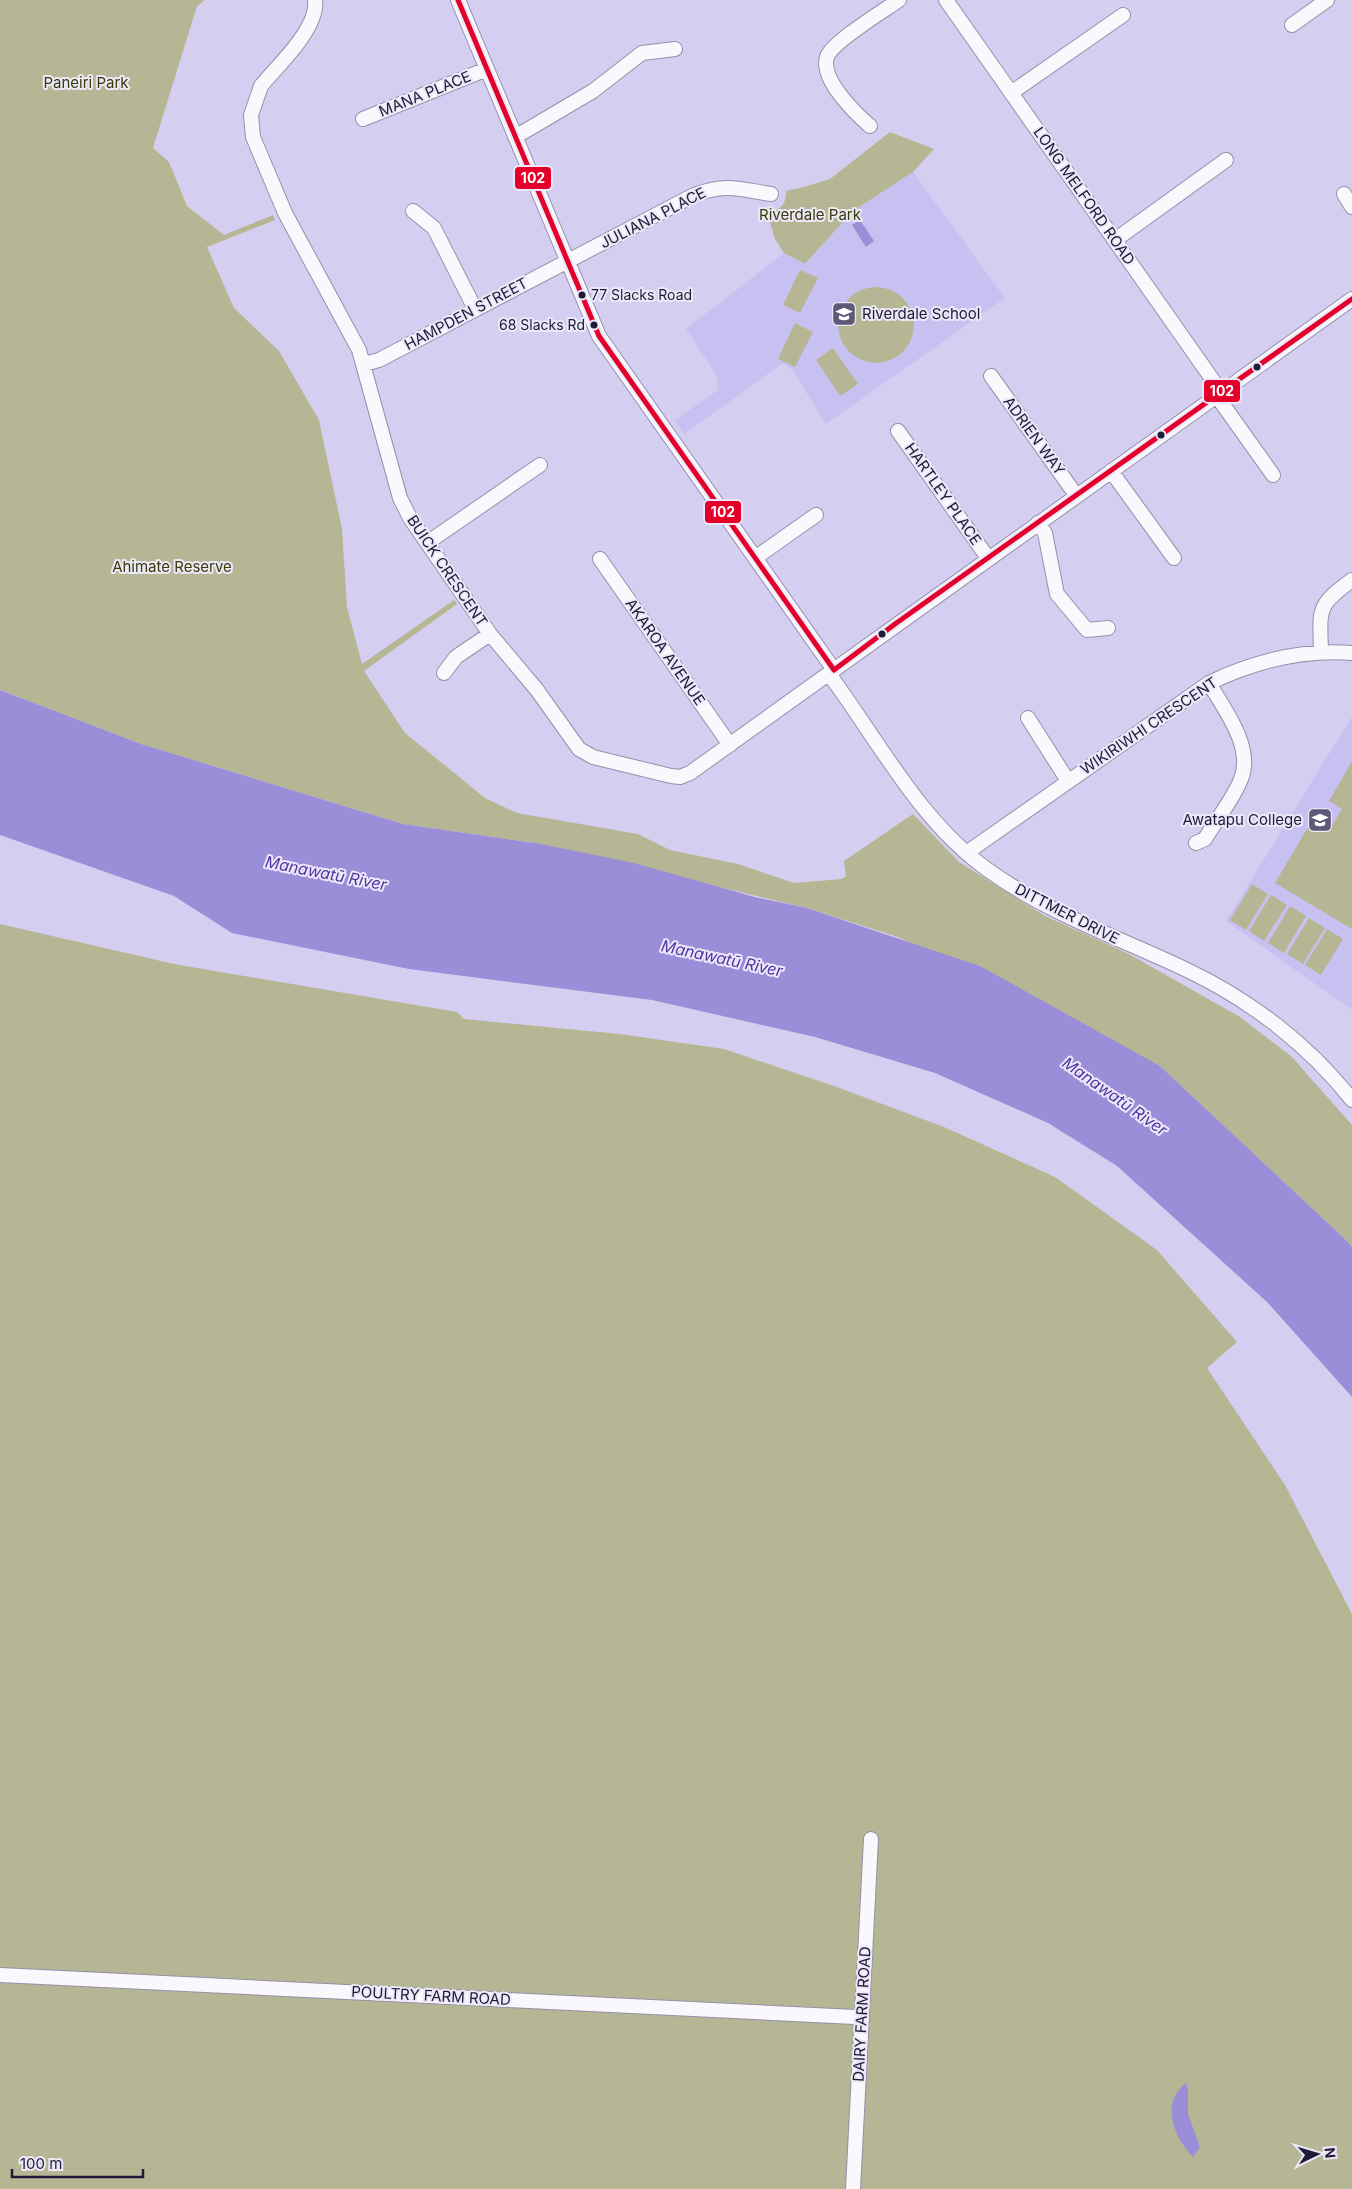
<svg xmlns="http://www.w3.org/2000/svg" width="1352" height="2189" viewBox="0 0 1352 2189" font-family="Inter,sans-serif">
<rect width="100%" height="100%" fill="#d4cff0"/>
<path fill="#c7c1f2" d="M913,172L1005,298L826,424L793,371L783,363L684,434L674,421L718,390L717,376L686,329L784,253L806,264L853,211Z
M1351,718H1352V1010L1226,921Z"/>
<path fill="#b7b694" d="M0,0H205L197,6L153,148L169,162L187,206L224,235L273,215L275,220L207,247L234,308L279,351L319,420L342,529L347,607L362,664L454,600L457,604L364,671L405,733L485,798L517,813L638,834L670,850L738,864L794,883L842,879L846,876L844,861L913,814L959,862L1045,916L1127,953L1240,1017L1291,1056L1352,1125V1246L1160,1066L898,937L807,908L541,844L403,824L141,744L0,690Z
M890,132L934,149L913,172L853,211L805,264L784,253L775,239L767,212C781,210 786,205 786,191L804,187L830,179Z
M800,270L818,278L800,313L783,305Z
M838 325a38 38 0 1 1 76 0a38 38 0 1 1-76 0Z
M795,323L813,332L795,367L778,359Z
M833,348L858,384L840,396L816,360Z
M1352,761V929L1275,883L1314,817L1331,827L1342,809L1329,801Z
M1252,884L1268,894L1246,930L1230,920Z
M1271,895L1287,905L1264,941L1249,931Z
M1290,906L1306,916L1284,953L1268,943Z
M1309,918L1325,928L1303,964L1287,954Z
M0,924L174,964L457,1012L464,1019L620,1034L724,1049L837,1087L944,1127L1055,1177L1157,1250L1237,1342L1207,1368L1285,1485L1352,1614V2189H0Z
M1327,929L1343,939L1321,975L1305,965Z"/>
<path fill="#9b8ed9" d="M860,220L874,241L866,247L852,225Z
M0,690L141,744L403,824L541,844L634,863L755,897L807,908L980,966L1160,1066L1348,1242L1352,1247V1397L1267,1302L1117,1166L1048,1123L935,1073L815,1037L652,1000L409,969L232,933L174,896L0,835Z
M1186,2083L1188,2089V2114L1200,2147L1193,2157C1173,2136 1160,2103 1186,2083Z"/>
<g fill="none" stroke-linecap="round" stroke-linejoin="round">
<defs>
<path id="minor" d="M315,0C319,28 278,65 261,86L251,115L253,137L285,213L359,350L400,498L410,518L490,634L537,690L579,749L593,757L671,776L680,777L690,773L1352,299
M458,0L599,336L834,670
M946,0L1217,386L1221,402L1273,475
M1292,25L1327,0
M1011,93L1123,15
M363,119L487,69
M870,126C855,113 820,79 827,57C832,42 885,10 899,0
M515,137L593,91L642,53L675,49
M1344,194L1352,207
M413,211L434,228L475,309
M1115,240L1226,160
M364,364L379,360L694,195C727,183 738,189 771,194
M991,376L1076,495
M898,431L988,558
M1111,471L1174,558
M1038,523L1045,533L1057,594L1087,630L1108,628
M427,543L540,465
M755,558L816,515
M600,559L730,745
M1321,652C1320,609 1316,606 1352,580
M444,673L456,657L490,634
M829,674C878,740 920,822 988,870C1049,914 1120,938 1187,970C1250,1000 1309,1045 1352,1100
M1028,718L1068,781
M1196,843L1205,839C1215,822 1235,796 1241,779C1254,747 1224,709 1209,683
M968,854L972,849L1209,683C1255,661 1301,649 1352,653
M0,1975L855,2017L862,2019
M853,2189L871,1839"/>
</defs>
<use href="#minor" stroke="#9490ab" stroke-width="16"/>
<use href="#minor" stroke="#f9f8fd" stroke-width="14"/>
<defs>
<path id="bus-1" d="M458,0L599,336L834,670
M834,670L895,624L1352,299"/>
</defs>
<use href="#bus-1" stroke="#ebe9f9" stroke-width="9"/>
<use href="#bus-1" stroke="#e4002b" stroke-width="5"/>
</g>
<defs>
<symbol id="school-square" viewBox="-11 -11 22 22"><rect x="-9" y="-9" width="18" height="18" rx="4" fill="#5e5977" stroke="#ebe9f9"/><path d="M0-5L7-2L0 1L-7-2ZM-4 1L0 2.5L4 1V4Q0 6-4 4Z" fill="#fff"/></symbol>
</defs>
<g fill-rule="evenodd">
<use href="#school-square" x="830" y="300" width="28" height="28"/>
<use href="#school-square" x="1306" y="806" width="28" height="28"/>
</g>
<g fill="#1f1a36" stroke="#ebe9f9" stroke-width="2">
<circle cx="582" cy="295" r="4.5"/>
<circle cx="594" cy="325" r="4.5"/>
<circle cx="1257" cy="367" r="4.5"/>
<circle cx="1161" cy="435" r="4.5"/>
<circle cx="882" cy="634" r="4.5"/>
</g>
<g text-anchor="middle" stroke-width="4" stroke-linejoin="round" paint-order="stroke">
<g font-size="14" fill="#1f1a36" stroke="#ebe9f9" text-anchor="start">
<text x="591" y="300">77 Slacks Road</text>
<text x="585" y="330" text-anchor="end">68 Slacks Rd</text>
</g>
<g font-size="15" fill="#3a3b09" stroke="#ebe9f9">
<text x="86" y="88">Paneiri Park</text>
<text x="810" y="220">Riverdale Park</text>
<text x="172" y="572">Ahimate Reserve</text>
</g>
<g font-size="15" fill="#1f1a36" stroke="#ebe9f9">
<text transform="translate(425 94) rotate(-22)" y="5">MANA PLACE</text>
<text transform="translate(1084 196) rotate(55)" y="5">LONG MELFORD ROAD</text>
<text transform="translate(653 218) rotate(-27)" y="5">JULIANA PLACE</text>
<text transform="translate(466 314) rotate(-28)" y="5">HAMPDEN STREET</text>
<text transform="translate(1034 436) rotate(54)" y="5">ADRIEN WAY</text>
<text transform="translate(943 494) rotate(55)" y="5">HARTLEY PLACE</text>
<text transform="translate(447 571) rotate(56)" y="5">BUICK CRESCENT</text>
<text transform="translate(665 652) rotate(55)" y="5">AKAROA AVENUE</text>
<text transform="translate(1149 726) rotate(-34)" y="5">WIKIRIWHI CRESCENT</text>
<text transform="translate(1067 914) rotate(27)" y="5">DITTMER DRIVE</text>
<text transform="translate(431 1996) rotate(3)" y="5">POULTRY FARM ROAD</text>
<text transform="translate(862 2014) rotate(-87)" y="5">DAIRY FARM ROAD</text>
</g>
<g font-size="15" fill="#1f1a36" stroke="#ebe9f9" text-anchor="start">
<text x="862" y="319">Riverdale School</text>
<text x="1302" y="825" text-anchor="end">Awatapu College</text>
</g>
<g font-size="16" font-style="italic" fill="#5233a2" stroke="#ebe9f9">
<text transform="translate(326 873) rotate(11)" y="6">Manawatū River</text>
<text transform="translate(722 958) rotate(12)" y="6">Manawatū River</text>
<text transform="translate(1115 1096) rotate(35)" y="6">Manawatū River</text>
</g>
</g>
<g stroke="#ebe9f9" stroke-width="2">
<rect x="514" y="166" width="38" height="24" rx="5" fill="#e4002b"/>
<rect x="1203" y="379" width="38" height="24" rx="5" fill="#e4002b"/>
<rect x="704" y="500" width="38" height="24" rx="5" fill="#e4002b"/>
</g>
<g font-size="14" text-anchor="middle" font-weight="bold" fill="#fff">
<text x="533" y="183">102</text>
<text x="1222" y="396">102</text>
<text x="723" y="517">102</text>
</g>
<g transform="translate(1317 2154) rotate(85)" stroke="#ebe9f9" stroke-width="4" paint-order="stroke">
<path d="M0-4L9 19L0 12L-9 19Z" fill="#1f1a36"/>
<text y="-8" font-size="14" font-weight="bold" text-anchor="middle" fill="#1f1a36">N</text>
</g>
<path d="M12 2169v8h131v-8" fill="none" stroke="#1f1a36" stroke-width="2.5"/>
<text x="20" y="2169" font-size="15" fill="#1f1a36" stroke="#ebe9f9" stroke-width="4" paint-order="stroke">100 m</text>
</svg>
